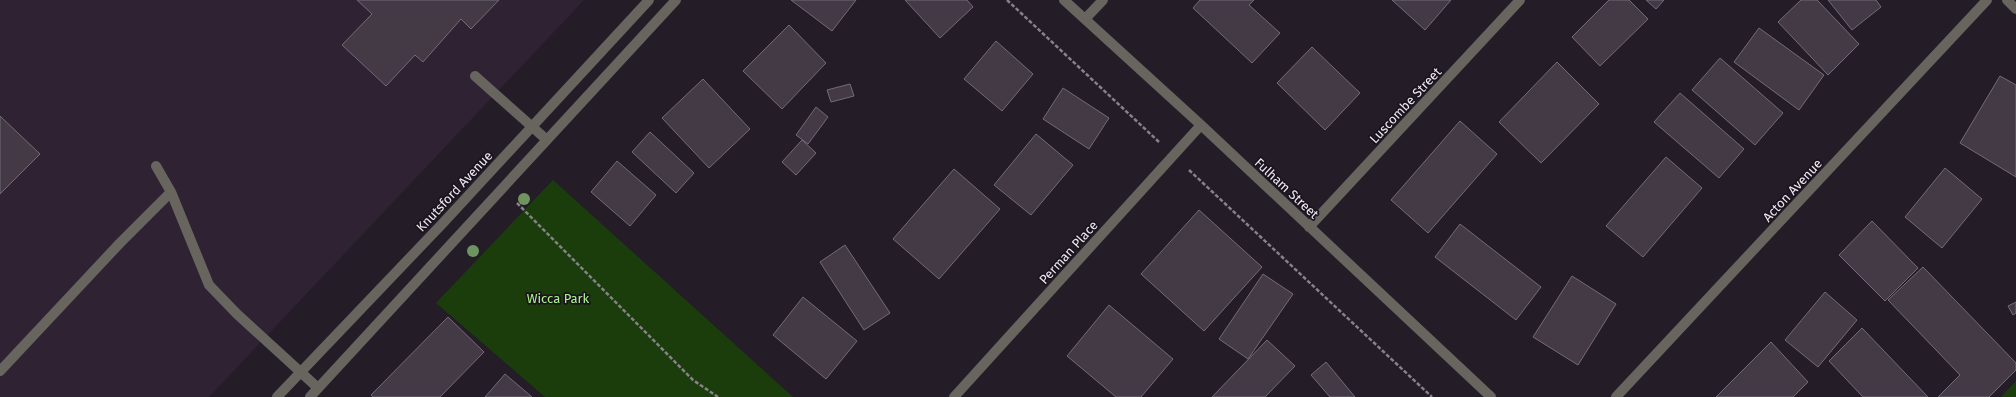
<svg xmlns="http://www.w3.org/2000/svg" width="2016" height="397" viewBox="0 0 2016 397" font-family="'Fira Sans',sans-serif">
<rect width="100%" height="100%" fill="#241d27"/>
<path fill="#2f2333" d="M0,0H584L209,397H0Z"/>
<path fill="#1b3d0c" d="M553,180L793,397H545L436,303Z
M2016,381V397H2001Z"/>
<path fill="#433a46" stroke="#746b78" d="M357,0H499L471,29L461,19L423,62L415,55L386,86L342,45L372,14Z
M791,0H856L832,31Z
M905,0H967L973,7L940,38Z
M1200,0H1254L1249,5L1280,33L1252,63L1193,8Z
M1392,0H1451L1425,30Z
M1609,0H1629L1648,19L1600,66L1572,37Z
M1646,0H1664L1656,9Z
M1801,0H1817L1859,44L1828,75L1778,22Z
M1828,0H1876L1881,7L1852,30Z
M789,25L826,63L782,109L743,71Z
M1759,28L1824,75L1799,110L1734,62Z
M996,41L1033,74L1002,111L964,79Z
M1312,47L1360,93L1325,130L1277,83Z
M1720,58L1783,113L1755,145L1692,90Z
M1557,62L1599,104L1541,163L1499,122Z
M2000,76L2016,85V177L1960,143Z
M703,79L750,129L709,168L662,118Z
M850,84L854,96L831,102L827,90Z
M1063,88L1109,118L1089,149L1043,119Z
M1680,93L1744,149L1719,178L1654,122Z
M816,107L828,117L808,144L796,135Z
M0,116L40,154L0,194Z
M1460,121L1497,154L1428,233L1391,200Z
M650,132L694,173L676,193L632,152Z
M1036,134L1073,165L1031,215L994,185Z
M802,140L816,153L796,175L782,162Z
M1666,157L1702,188L1643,257L1606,226Z
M617,161L656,195L630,226L591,192Z
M1945,168L1982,199L1942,248L1905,217Z
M954,169L1000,209L939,279L893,239Z
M1199,210L1262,267L1204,331L1141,274Z
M1872,221L1918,268L1885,301L1839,255Z
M1460,224L1541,287L1516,320L1435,257Z
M845,245L890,313L864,330L820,262Z
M1923,267L2016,363V370L1989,397H1938L1960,375L1888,300Z
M1263,274L1293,294L1248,359L1219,339Z
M1572,276L1616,304L1578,365L1533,337Z
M1825,292L1857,320L1818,367L1785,340Z
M803,297L857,341L826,379L773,335Z
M2016,302V313L2013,315L2008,306Z
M1109,305L1173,359L1141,397H1116L1067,356Z
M448,317L484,352L440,397H373L371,395Z
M1862,328L1928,397H1863L1829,361Z
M1267,340L1295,366L1265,397H1212Z
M1771,342L1808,382L1793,397H1716Z
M1326,362L1355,397H1330L1311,375Z
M505,374L532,397H485Z"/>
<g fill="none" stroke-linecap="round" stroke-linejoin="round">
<path stroke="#878189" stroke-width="2.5" stroke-dasharray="4 2" stroke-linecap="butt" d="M1007,0L1159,142
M1189,170L1432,397
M517,203L693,380L718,397"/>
<path stroke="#68655f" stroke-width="10" d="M1064,0L1201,125L1491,397
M2007,0L2016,9
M1085,19L1103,0
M475,76L547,140
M156,166L171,192L209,285L237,314L318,388
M1309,227L1520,0
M0,371L120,243L171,192
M277,397L443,223L649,0
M310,397L676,0
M954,397L1201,125
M1616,397L1987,0"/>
</g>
<g fill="#6e9460">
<circle cx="524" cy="199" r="6"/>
<circle cx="473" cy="251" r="6"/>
</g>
<g text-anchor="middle" stroke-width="3.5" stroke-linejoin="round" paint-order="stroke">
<g font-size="13" fill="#f0ebf2" stroke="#1b131e">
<text transform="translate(1405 105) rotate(-47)" y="5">Luscombe Street</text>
<text transform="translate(1287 188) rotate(43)" y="5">Fulham Street</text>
<text transform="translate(1792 190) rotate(-47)" y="5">Acton Avenue</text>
<text transform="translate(454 191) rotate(-47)" y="5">Knutsford Avenue</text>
<text transform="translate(1068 252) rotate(-48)" y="5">Perman Place</text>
</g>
<g font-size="13" fill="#abf68f" stroke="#1b131e">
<text x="558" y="303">Wicca Park</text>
</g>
</g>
</svg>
